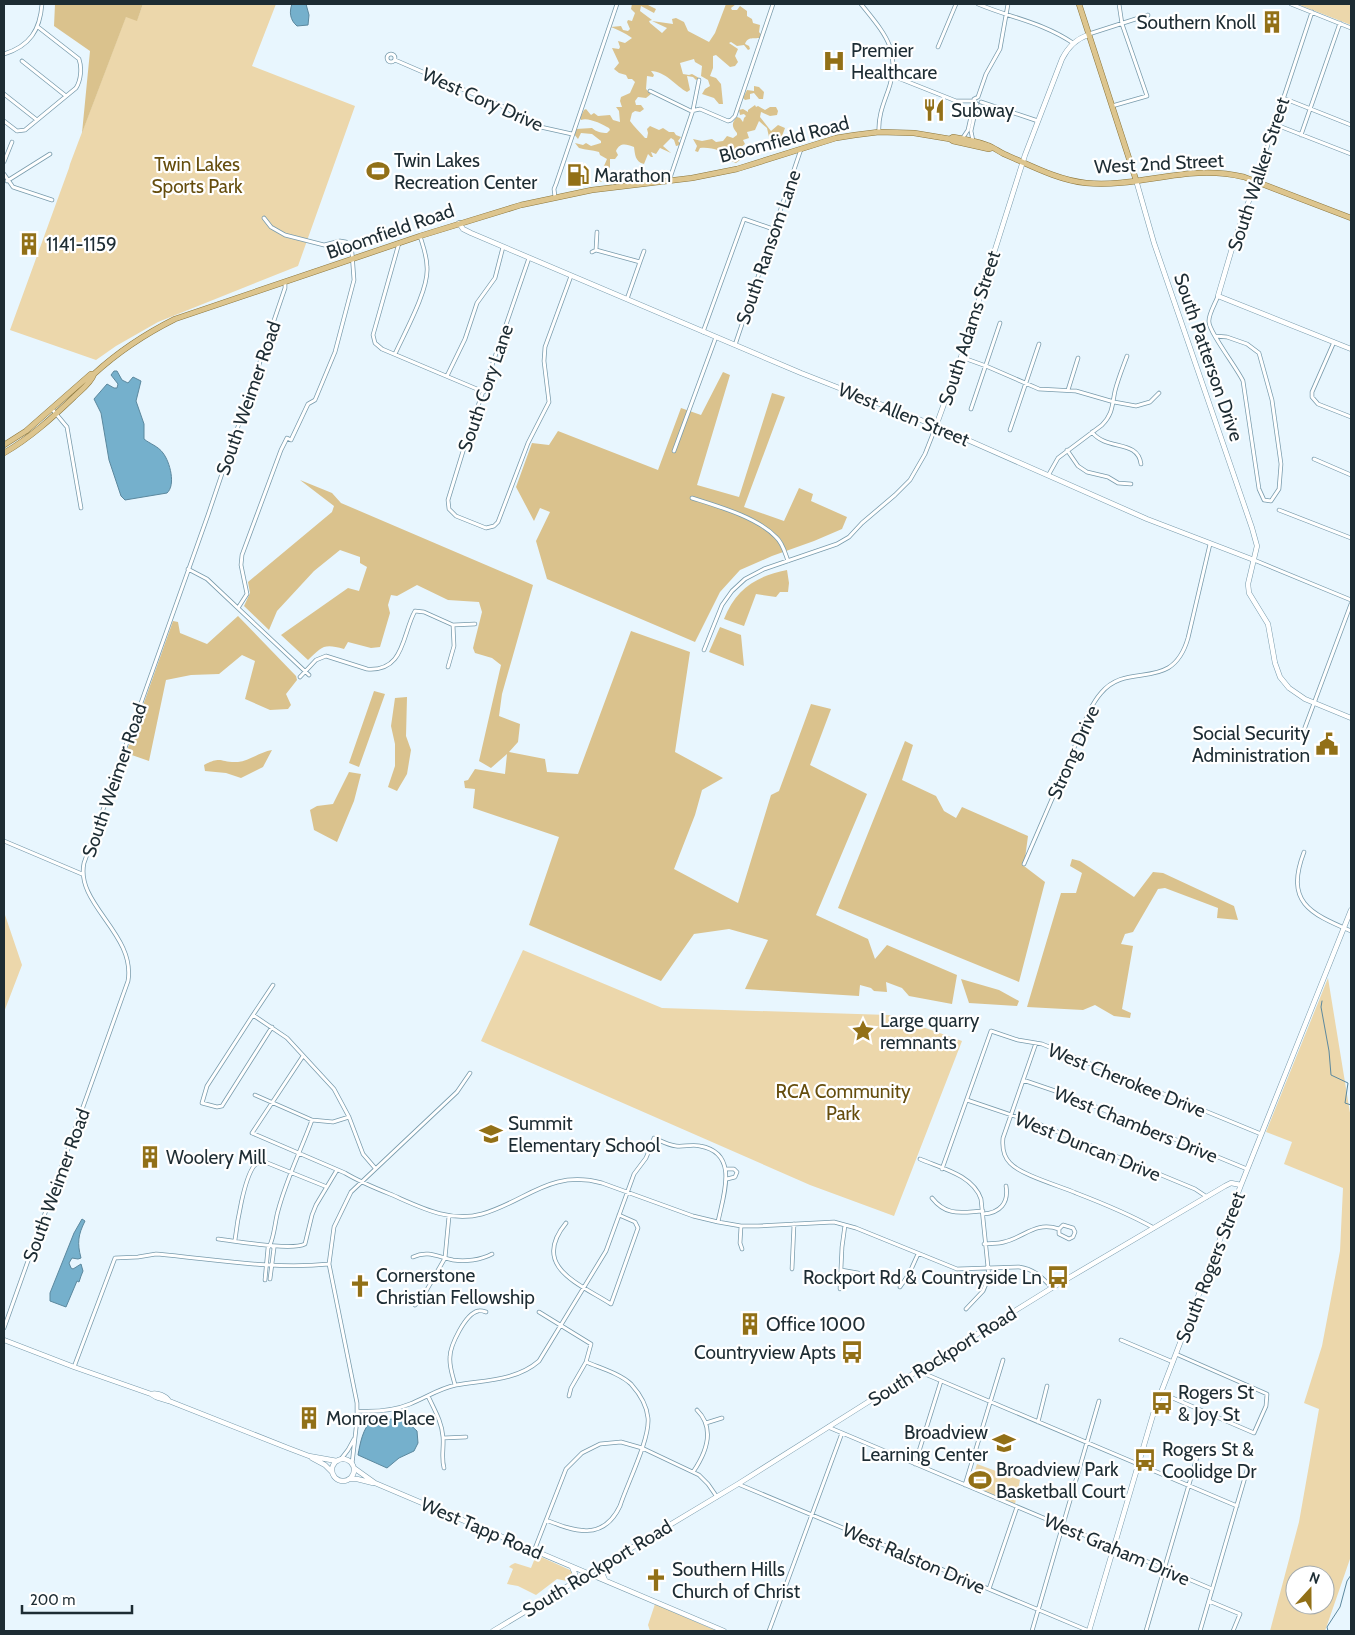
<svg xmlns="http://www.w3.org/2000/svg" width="1355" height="1635" viewBox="0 0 1355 1635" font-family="Cabin,sans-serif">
<rect width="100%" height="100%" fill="#e8f6fe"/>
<path fill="#ecd7ab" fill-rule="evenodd" d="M143,4H276L252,66L355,106L298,266L158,322L116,346L96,360L10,330L69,168L70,164L126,16L137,20Z
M1297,4H1351V25Z
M4,912L22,965L4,1012Z
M523,950L662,1008L889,1015L962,1041L894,1216L810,1185L481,1041Z
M1328,978L1351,1119V1556L1325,1631H1270L1299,1522L1319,1409L1304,1403L1322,1346L1340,1251L1343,1188L1284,1164L1292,1142L1266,1132ZM1295,1575H1325V1605H1295Z
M977,1464L1020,1480L1015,1504L970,1485Z
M539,1556L570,1570L572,1572V1578L567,1581L557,1579L536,1595L518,1586L507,1584L513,1569L509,1567L511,1565L515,1563L531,1568L535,1558Z
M655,1604L717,1631H650L648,1625Z"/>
<path fill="#dac28d" d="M55,4H143L137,21L126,17L82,133L90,51L54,26Z
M632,4H646L656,9L654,13L641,6L640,11L652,20L649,21L650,23L662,33L667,28L652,21L673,24L672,19L676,18L684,22L688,31L709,42L715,33L726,4H736L731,8L732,10H737L740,6L747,11V16L752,19L753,23L760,25L759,32L763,37C756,40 748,35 745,44L749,46L750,49L748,50L744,45L737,46L731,42L729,43L738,49L735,56L738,62L735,66L730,67L716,55L713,56V68L710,76L716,78L721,84L723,104H719L714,98L702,94L705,89L710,86L708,80L701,76L702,66L695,62L694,59L680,63L683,74L689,75L692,74L699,78L696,80L693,77L687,76L690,90L687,92C676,86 665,71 651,71L654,75L653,77L647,76L646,89L651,94L646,98L638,97L635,101L636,105H641L644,109L640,112L635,111L632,113L630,121C634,127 640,132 645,138H647L648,133L647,129L650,126L659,130L663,128L669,132H674L676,135L681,137L678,141L680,143V145L676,146L674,140L671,138L663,146L671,153L660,148L656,154L651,152L653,157H651L648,154L644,164C635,162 635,154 634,147C626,144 620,142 616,151L618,155L615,159H610V167L604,175V179L601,182L598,180L607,159L600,155L599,152C592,150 586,150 579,148L575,143L583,145L586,143L591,146L601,143V141L592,134L581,133L578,139L574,134L576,129L592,128C596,132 602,133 607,133L610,130L609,128C602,124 588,117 581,120L580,118L584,110L586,109L591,115L594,113L598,116L610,115L613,120L620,122L619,111L616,107H622L620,101L621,97L630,93L635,82L632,79H628L626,75L619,73L614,69L619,63L612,48L619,49L620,47L618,41L625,43L632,38C625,33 618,30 611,27L621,26L623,30L628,31L630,29L627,22L628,20L632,21L635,13L631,9Z
M754,86L759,87L764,92L763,99H759L754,93L750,94V99L745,100L743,98L747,90L754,91Z
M755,105L756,107L758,106L765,110L770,107H776L778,111L777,115L770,116L761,112L760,117L771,131L778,125L785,128L782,136L778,140L769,137L767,128L759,121L755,130L747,132L749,138L743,140L745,144L740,148L745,153L744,157L736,163L729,160C724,150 711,147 700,148L698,152L695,151L697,146L693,139L702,141L712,139L716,142L723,141L727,136L733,138L737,135V133C732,127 731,123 737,117L740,118L743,122L744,118L746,116L744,114L740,115L739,110L743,109L748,112V110Z
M723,372L730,375L697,485L739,497L772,393L785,397L744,507L784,521L799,488L813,494L811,501L847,517L842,529L814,541L772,556L740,570L720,592L695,642L547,579L536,541L550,512L540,508L534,521L516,487L532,443L549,445L558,431L658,470L681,408L701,415Z
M300,480L332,493L341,503L533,585L502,694L499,716L520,724L518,742L509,752L545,759L547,772L578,774L631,631L690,652L675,752L723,778L702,790L695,815L674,869L738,903L771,795L779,791L811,704L831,709L810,765L867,794L816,915L868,939L875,959L887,945L957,975L952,1004L909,996L902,988L886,982L887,992L874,991L871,988L860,985L859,996L745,989L768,940L729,929L694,934L661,981L529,925L559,837L473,808L475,789L465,788L464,781L468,780L475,769L505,774L507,754L491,768L479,761L501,665L492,658L475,653L473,648L482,612L479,602L448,600L417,585L397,596L391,595L388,605L390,613L380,647L371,648L348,642L344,649C323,643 322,647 308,660L281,635L348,588L359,591L367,567L360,563V557L340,550L314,571L277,611L269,630L244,606L250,593L248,582L332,512L334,506Z
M787,570L789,583L788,592H780L776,597L756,594L744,626L724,619C736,589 756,576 787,570Z
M238,616L296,676L297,680L286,694L291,705L288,709L270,710L245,699L255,661L242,655L219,674L191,675L166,680L149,761L126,753L173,621L178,622L180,633L207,644Z
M720,627L741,635L744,666L709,652Z
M374,691L385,694L359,767L349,763Z
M407,697L406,736L411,750L407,774L397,791L388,787L395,766V744L391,726L395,698Z
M905,741L913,745L902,780L936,796L944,811L956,818L962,807L1028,836L1024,866L1045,882L1019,982L838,908Z
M272,750L263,767L241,778L226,773L205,771L204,765C222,755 220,763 238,762C249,761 260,752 272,750Z
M349,772L361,774L354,801L337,842L314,830L310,810L317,806L333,804Z
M1072,859L1080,861L1134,897L1153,872L1163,873L1234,906L1238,920L1217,918L1218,908L1165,888L1158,889L1133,932L1125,934L1121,944L1133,946L1122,1009L1131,1013L1130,1018L1114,1016L1095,1005L1083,1010L1027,1007L1061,893H1076L1082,873L1070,866Z
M961,979L999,990L1019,1001L1017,1006L969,1003Z"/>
<path fill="#75b0cc" stroke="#5b889e" d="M292,4H306L309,15L308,25L297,26C290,20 289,12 292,4Z
M114,371H117L122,380L128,383L133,377L141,381L136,401L144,424V439C150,444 158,446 163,453C170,462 176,485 167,493L125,500L121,496L109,460L101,413L94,399L107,384L114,388H117L118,384L111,375Z
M82,1219L85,1221C78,1235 77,1243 81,1258L78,1259L72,1258L69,1263L71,1268L73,1269L81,1264L83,1271L81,1276L79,1282L77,1281L66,1307L50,1301V1293L74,1233Z
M403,1418L417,1431L418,1443L414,1451L399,1458L387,1468L358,1455C360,1444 363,1427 372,1421Z"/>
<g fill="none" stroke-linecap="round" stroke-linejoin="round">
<path stroke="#5b889e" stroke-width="1" d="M1322,1001L1321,1007L1329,1051L1331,1075L1348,1083L1345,1103L1351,1105
M1328,1631L1327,1627L1340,1607L1347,1581L1351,1575"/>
<defs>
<path id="street" d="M861,4C885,34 902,51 888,91C883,105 878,117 879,132
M978,4C1011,18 1042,22 1073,43
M1291,4L1351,28
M1089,34L1148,15
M938,47L956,4
M387 58a4 4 0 1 1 8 0a4 4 0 1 1-8 0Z
M4,54C30,46 40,30 42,4
M395,60L506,108L536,126L572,134
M22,61L66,96
M893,76L956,101H974
M650,91L691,111L700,109L728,121L731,120L735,116L773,4
M4,94L37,120
M1283,98L1351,125
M981,102L1038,121
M976,104L974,99L978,97L986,74L1000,49L1008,4
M1112,106L1147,96L1122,24L1119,4
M4,121L17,131L25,130L76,88C81,80 82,68 79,59L38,27
M1274,124L1351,154
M1301,135L1340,23
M962,139L968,130L974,103
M973,141L971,131L977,104
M4,162L12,142
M4,174L13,187L52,200
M7,181L50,154
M669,181L693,110L699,80
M1256,181L1312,12
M555,197L554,189L556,184L617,4
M399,243L373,335L375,343L382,349L484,392
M596,250L640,262L644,251
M592,252L596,250L597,232
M529,258L468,435L448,500L449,509L456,516L486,528L494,526L498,522L528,443L549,402L544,361L545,347L571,276
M627,299L640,262
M703,332L744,219L773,229
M1215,336L1227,337L1247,344L1259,353L1272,400L1281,464L1279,489L1271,501L1264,500L1259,489L1243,381C1237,368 1209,332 1209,322C1208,315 1215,304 1218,296
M1334,342L1312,392V397L1318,404L1351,417
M735,345L801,149
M395,354C405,332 429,289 427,267C427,256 423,246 420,236
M961,357L986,366L1039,389L1076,391L1114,402L1136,406L1150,402L1159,393
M447,376L465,339L477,303L495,278L503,247
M1068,390L1078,358
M52,409L67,427L81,508
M971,409L1000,323
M1010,430L1039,344
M1092,432C1106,451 1138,439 1141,464
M1067,450L1078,466L1087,472L1108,477L1118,483L1131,484
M674,451L716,337
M1314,459L1351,475
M1049,474L1058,458L1102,425C1113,414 1112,405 1115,391C1118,379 1123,367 1127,356
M692,498C717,506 757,517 776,537C783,543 785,553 788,561
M1279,510L1351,538
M1254,560L1351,600
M188,569L207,579L309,675
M238,608L247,594L241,565L242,555L281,450L287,438L291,440L308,404L315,400L335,352L354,280L352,253L346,242L340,241L324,245L285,235L271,227L264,218
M704,650L722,605L732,591L745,579L764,569L837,544L849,537L862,523L895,495L910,480L925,454L936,426
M448,667L454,646L453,625
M300,677L316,660L326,656L367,669C405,672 402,634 415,611L424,612L453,625L475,624
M1304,730L1351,604
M4,841L82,874
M1304,852C1285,902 1309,913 1351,931
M1024,864C1040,826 1057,787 1074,748C1082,730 1088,708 1101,693C1128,660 1172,694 1188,638L1210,544
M253,1015L273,985
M272,1027L222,1106L217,1107L202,1103L207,1086L253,1015L287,1038L334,1089L349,1117L363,1154L375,1168
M1036,1043L1003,1138C1002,1148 1003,1156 1010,1163C1021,1175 1060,1186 1076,1193C1102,1203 1129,1214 1154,1228
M303,1056L252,1133L345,1173C360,1182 375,1188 390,1194C420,1207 449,1223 482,1214C527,1201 550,1169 602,1183L693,1216L718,1222L741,1226H758L834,1222L856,1228L957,1269L1019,1267C1034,1269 1042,1277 1052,1288
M1023,1080L1067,1095L1247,1169
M255,1095L312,1120L333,1122L349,1117
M967,1100L1041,1125L1195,1189L1207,1197
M920,1159C941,1168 973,1175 981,1199L989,1277L983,1291L966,1309
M726,1169H734L737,1172L735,1177L727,1179
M942,1169L991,1031L1018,1040L1042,1044L1261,1134
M932,1198C947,1217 962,1212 983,1211
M983,1214C1000,1213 1009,1203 1006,1186
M566,1223C530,1267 580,1284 611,1304L638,1228L635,1222L619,1215
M741,1226L740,1243L742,1249
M218,1239C236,1241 291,1251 305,1244L312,1215L316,1205L337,1170
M235,1240C237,1223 244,1179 254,1166C257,1162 261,1162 265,1162L327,1187
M984,1244C990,1243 998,1244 1004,1242C1025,1237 1035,1221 1059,1229V1234L1069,1239L1073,1237L1075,1232L1073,1228L1063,1225L1059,1229
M413,1257C428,1250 438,1257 453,1260C465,1262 481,1260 492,1254
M792,1269L794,1224
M841,1270L858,1273
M270,1279L274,1248L271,1245
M265,1280L268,1248C274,1242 275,1220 278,1211C286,1180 301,1150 312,1120
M900,1287L909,1274L918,1254
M840,1289L842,1247L845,1225
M415,1305L421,1300L445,1258L449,1216
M539,1312L591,1344L586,1362L571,1388L569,1396
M4,1328L128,981C136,934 75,904 84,863L208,515L285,288V282
M1121,1340L1173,1362
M74,1367L115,1258L138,1257L156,1254C214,1259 272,1270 329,1264
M918,1371L1237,1506
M455,1385C453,1376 449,1367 450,1357C450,1346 465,1314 478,1311C480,1310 483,1311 486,1312
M1161,1393L1254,1433L1266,1406L1267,1394L1176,1354
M428,1396C434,1409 442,1422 443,1437C444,1448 441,1457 444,1468
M357,1411C375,1412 393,1411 410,1404C425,1398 440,1388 456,1385C485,1380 516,1381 539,1361L606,1251L634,1174L646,1158L654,1138C661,1141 668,1145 676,1146C684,1147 692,1144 700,1146C740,1153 723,1196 718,1222
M1038,1422L1047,1386
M706,1423L722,1418
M828,1427L1212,1589
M443,1438L466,1437
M341,1459L348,1450L354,1439
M352,1464L357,1420V1403L329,1264L334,1227L351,1192L457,1092L470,1073
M915,1464L941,1381
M693,1472C706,1453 716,1429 697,1410
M738,1484L1089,1631
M965,1485L1003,1360
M546,1520C574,1531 603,1542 620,1506C627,1484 650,1439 648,1418C647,1406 639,1393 631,1384C619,1373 600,1368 586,1362
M534,1551L566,1469L582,1453L600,1444L621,1442L642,1448L699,1475L708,1484L717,1497
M989,1589L1017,1507
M1209,1601L1240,1614L1233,1631
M769,1631L842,1433
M1032,1631L1099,1401
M1146,1631L1200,1447
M1200,1631L1248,1467"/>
<path id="secondary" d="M1136,180L1154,243L1252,528L1257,546L1248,584L1249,593L1268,624L1275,663L1280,677L1289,688L1305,699L1351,718
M1256,181L1233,245L1218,296L1351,349
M459,223L463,229L471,233L801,373L936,426L1147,519L1254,560
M936,426L961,357L1025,155L1062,59C1068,47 1076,39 1088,35
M4,1340L74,1367L151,1394C157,1392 166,1396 169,1401
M151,1394L156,1397L169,1401L288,1448L309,1456L337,1461
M312,1458L325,1465L332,1472
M332 1470a11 11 0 1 1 22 0a11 11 0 1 1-22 0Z
M354,1468L375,1483L724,1631
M349,1479H357L373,1483
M572,1567L575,1574L573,1582
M605,1580L602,1573L605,1564
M493,1631L738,1484L903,1380L1055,1286L1225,1186L1231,1183L1241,1185
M1089,1631L1155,1408L1241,1185L1351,910"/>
<path id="primary" d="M1079,4L1136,180
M950,139L953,137C965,139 976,141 987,145C993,147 998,151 1004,154C1030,165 1057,180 1086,183C1141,188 1187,163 1244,177L1351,218
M4,445L26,431L91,374H94C119,351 145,334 175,319L420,236L521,205L592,190L692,178L737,169L836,138L855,135L879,132L914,133L950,139L953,141L989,149L992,148
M4,453C30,438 52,418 74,397C81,390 91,383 94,374"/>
</defs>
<use href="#street" stroke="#789bac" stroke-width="4.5"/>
<use href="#secondary" stroke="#789bac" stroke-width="5.5"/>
<use href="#primary" stroke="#8c773d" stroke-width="6"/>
<use href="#street" stroke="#fff" stroke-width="3"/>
<use href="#secondary" stroke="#fff" stroke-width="4.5"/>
<use href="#primary" stroke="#ddc58e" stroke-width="5"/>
</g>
<defs>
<symbol id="building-bare" viewBox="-9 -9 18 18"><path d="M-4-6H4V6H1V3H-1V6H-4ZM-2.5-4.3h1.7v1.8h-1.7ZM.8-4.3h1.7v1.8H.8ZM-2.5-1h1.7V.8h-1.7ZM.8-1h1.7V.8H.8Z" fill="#927017" stroke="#fff" stroke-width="2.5" paint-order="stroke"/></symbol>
<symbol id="hospital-bare" viewBox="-9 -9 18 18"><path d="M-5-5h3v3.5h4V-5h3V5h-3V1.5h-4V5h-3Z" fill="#927017" stroke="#fff" stroke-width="2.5" paint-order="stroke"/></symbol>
<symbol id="restaurant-bare" viewBox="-9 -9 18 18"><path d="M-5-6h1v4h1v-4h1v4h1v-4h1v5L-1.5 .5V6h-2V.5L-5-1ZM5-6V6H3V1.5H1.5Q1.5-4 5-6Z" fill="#927017" stroke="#fff" stroke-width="2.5" paint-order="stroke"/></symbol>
<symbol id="stadium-bare" viewBox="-9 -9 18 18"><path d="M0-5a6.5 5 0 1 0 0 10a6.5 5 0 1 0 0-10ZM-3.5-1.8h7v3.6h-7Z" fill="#927017" stroke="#fff" stroke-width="2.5" paint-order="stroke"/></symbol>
<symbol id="fuel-bare" viewBox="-9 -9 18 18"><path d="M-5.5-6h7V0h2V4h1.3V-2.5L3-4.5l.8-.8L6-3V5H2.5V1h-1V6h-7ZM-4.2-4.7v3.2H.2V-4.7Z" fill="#927017" stroke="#fff" stroke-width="2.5" paint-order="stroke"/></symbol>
<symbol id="civic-bare" viewBox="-9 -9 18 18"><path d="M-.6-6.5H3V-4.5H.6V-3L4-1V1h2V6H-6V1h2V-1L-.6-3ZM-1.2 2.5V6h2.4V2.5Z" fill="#927017" stroke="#fff" stroke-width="2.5" paint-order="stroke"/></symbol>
<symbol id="sight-bare" viewBox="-9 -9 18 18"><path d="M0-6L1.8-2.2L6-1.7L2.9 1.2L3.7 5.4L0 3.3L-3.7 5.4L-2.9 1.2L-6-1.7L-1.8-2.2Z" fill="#927017" stroke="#fff" stroke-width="2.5" paint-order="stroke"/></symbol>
<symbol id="school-bare" viewBox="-9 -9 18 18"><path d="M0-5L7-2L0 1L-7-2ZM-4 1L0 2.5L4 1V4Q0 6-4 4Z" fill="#927017" stroke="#fff" stroke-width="2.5" paint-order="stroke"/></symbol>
<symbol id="bus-bare" viewBox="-9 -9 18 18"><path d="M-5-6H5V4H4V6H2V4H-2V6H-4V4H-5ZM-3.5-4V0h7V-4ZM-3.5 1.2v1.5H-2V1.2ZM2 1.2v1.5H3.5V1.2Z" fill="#927017" stroke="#fff" stroke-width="2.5" paint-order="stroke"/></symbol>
<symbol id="church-bare" viewBox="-9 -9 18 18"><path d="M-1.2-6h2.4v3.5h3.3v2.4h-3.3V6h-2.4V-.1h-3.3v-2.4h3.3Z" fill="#927017" stroke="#fff" stroke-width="2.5" paint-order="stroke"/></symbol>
</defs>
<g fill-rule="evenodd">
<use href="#building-bare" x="1256" y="6" width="32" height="32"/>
<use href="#hospital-bare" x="818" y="45" width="32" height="32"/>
<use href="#restaurant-bare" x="918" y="94" width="32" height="32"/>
<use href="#stadium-bare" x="362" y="155" width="32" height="32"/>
<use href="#fuel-bare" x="562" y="159" width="32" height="32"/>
<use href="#building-bare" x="13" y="228" width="32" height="32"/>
<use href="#civic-bare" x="1311" y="728" width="32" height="32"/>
<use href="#sight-bare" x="847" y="1015" width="32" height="32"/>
<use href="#school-bare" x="475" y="1118" width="32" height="32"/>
<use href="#building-bare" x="134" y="1141" width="32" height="32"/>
<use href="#bus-bare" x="1042" y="1261" width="32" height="32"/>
<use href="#church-bare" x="344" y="1270" width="32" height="32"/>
<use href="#building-bare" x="734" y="1308" width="32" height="32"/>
<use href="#bus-bare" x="836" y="1336" width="32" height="32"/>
<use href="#bus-bare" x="1146" y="1387" width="32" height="32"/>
<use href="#building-bare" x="293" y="1402" width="32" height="32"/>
<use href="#school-bare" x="988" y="1427" width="32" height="32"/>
<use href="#bus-bare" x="1129" y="1444" width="32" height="32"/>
<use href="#stadium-bare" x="964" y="1464" width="32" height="32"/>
<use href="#church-bare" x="640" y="1564" width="32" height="32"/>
</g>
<g text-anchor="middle" stroke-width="4.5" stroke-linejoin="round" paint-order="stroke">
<g font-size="19" fill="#1d2c33" stroke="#fff" text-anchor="start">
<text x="1256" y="29" text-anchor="end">Southern Knoll</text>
<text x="851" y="57">Premier<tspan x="851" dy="22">Healthcare</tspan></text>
<text x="951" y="117">Subway</text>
<text x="394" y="167">Twin Lakes<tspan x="394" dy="22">Recreation Center</tspan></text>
<text x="594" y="182">Marathon</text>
<text x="46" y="251">1141-1159</text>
<text x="1310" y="740" text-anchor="end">Social Security<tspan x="1310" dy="22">Administration</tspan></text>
<text x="880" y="1027">Large quarry<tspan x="880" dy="22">remnants</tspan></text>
<text x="508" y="1130">Summit<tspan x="508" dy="22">Elementary School</tspan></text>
<text x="166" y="1164">Woolery Mill</text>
<text x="376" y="1282">Cornerstone<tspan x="376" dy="22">Christian Fellowship</tspan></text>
<text x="1042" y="1284" text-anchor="end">Rockport Rd &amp; Countryside Ln</text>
<text x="766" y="1331">Office 1000</text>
<text x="836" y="1359" text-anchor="end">Countryview Apts</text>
<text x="1178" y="1399">Rogers St<tspan x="1178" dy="22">&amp; Joy St</tspan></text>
<text x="326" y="1425">Monroe Place</text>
<text x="988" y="1439" text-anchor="end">Broadview<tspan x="988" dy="22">Learning Center</tspan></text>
<text x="1162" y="1456">Rogers St &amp;<tspan x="1162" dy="22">Coolidge Dr</tspan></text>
<text x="996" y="1476">Broadview Park<tspan x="996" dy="22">Basketball Court</tspan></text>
<text x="672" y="1576">Southern Hills<tspan x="672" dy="22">Church of Christ</tspan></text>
</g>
<g font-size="19" fill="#1d2c33" stroke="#fff">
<text transform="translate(483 99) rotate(24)" y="7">West Cory Drive</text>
<text transform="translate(784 139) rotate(-15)" y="7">Bloomfield Road</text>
<text transform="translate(1159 163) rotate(-3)" y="7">West 2nd Street</text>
<text transform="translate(1258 174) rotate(-72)" y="7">South Walker Street</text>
<text transform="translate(390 231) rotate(-19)" y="7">Bloomfield Road</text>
<text transform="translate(768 247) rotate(-71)" y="7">South Ransom Lane</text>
<text transform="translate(969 328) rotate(-72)" y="7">South Adams Street</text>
<text transform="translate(1209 357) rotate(71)" y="7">South Patterson Drive</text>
<text transform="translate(485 388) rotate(-71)" y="7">South Cory Lane</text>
<text transform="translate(248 398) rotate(-71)" y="7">South Weimer Road</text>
<text transform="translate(904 414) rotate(22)" y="7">West Allen Street</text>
<text transform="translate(1073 752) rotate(-66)" y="7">Strong Drive</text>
<text transform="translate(114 780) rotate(-71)" y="7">South Weimer Road</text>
<text transform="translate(1127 1080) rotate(22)" y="7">West Cherokee Drive</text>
<text transform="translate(1136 1124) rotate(22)" y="7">West Chambers Drive</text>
<text transform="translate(1088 1146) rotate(22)" y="7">West Duncan Drive</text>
<text transform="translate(56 1185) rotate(-70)" y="7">South Weimer Road</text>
<text transform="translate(1210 1267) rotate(-69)" y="7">South Rogers Street</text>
<text transform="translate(942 1356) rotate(-32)" y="7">South Rockport Road</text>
<text transform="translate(482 1528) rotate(23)" y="7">West Tapp Road</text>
<text transform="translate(1117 1549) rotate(23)" y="7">West Graham Drive</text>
<text transform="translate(914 1558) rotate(23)" y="7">West Ralston Drive</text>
<text transform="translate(597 1568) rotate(-31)" y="7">South Rockport Road</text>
</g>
<g font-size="19" fill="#654d0d" stroke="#fff">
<text x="197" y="171">Twin Lakes<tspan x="197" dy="22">Sports Park</tspan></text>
<text x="843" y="1098">RCA Community<tspan x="843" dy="22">Park</tspan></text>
</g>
</g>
<rect width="1355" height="1635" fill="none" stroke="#1d2c33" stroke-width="10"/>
<g transform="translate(1310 1590) rotate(21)"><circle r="24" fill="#ffffff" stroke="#a5abad"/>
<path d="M0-4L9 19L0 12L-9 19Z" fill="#927017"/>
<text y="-8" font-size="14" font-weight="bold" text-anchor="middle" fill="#1d2c33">N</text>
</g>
<path d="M22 1605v8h110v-8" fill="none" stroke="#1d2c33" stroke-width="2.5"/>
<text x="30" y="1605" font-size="15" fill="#1d2c33" stroke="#ffffff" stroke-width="4" paint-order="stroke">200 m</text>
</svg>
